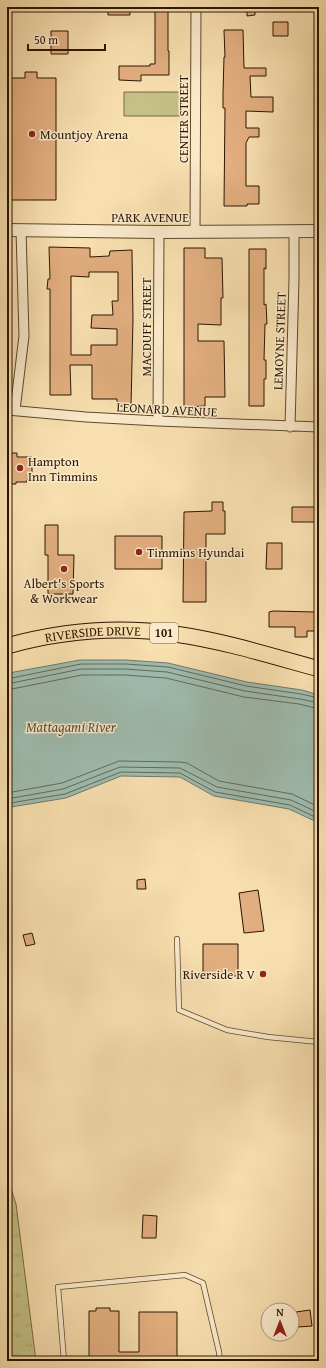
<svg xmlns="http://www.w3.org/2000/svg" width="326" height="1368" viewBox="0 0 326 1368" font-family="'Gentium Book Plus',serif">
<defs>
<pattern id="grass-tufts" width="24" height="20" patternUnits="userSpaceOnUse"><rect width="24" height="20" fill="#c4c086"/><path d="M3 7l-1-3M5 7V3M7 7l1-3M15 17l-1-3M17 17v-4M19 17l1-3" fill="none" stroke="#a9a472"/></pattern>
</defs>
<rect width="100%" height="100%" fill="#f8dfaf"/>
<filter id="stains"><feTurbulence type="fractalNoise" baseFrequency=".005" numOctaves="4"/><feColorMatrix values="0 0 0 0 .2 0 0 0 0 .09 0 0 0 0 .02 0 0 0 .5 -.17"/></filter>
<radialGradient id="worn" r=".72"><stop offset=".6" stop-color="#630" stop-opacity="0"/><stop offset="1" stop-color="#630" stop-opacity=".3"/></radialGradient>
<path fill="url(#grass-tufts)" stroke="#786b43" d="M7,1176L16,1204L36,1361H7Z"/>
<path fill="#c4c086" stroke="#786b43" d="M124,92H180V116H124Z"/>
<path fill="#9ebcb0" stroke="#707a6a" d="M80,660H126L168,663L247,682L302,690L319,695V823L289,809L214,796L180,777L121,776L66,798L11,807L7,811V675L14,672Z"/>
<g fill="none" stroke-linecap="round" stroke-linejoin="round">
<path stroke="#646958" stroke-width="1" d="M7,679L81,664H126L168,667L246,686L301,694L319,698
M7,684L81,669H125L167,672L245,691L300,699L319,703
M7,690L82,675H125L166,678L244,697L299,704L319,709
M7,793L62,783L119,761L180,762L187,763L219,781L292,794L319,807
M7,799L63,789L120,767L180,768L217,787L291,800L319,813
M7,806L10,803L65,794L121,772L180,773L215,792L290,805L319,819"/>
</g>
<path fill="#e2ae7f" stroke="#2b1600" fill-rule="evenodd" d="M108,7H130V15H108Z
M155,7H168V51H169V75H141V81L119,80V66H150V64H155Z
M247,7H255V15L247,16Z
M273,22H288V36H273Z
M224,30H243L244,68H266V76H250L251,97H273V112L246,111V128H259V137H249L246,143V186H259V204H247V206H224L225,108H223V93L224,57H225Z
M51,31H68V54H51Z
M25,72H37V78H56V200H8V78H25Z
M49,247L90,248V257L109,256L110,251L132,250L133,319L131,406H117V399H92V365H70L71,395H50V289H47L48,279H50ZM89,272H118V301H112L113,315H92L91,328L117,329V345H91V355H71V276L89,277Z
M184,248H205V258H222L223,298H221V325L198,324V341H224L225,397H205V406L184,407Z
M249,249H266V269L264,268V305L266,304L267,324H265L264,360H266V379H264V406H249Z
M7,453H17V457H32V480H27V482H16V484H7Z
M212,502H223V511H225V534H206V602H183L184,512L212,511Z
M292,507H319V522H292Z
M45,525H58V555H74L73,594H48V555H45Z
M115,536H162V569H115Z
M267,543H282V569H266Z
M273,611L316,612V631H307V637H295V627H269V612Z
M145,879L146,889H137V880Z
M258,890L264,931L244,933L239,893Z
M32,933L35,944L26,946L23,935Z
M203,944H238V976L203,975Z
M143,1215L157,1216L156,1238H142Z
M96,1308H110V1311H119V1352H139V1312H177V1361H89V1311H96Z
M310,1310L312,1326L298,1327L296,1312Z"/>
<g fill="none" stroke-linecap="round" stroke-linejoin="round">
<defs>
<path id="service" d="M177,939L179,1010L227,1030L268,1037L319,1042
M64,1361L58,1287L185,1275L203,1283L219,1352L220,1361"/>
<path id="minor" d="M195,232L196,7
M7,410L86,417L158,421L319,427
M15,410L24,336L21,230
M158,421L159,232
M290,427L294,279V232"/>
<path id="tertiary" d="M7,230L159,232L319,231"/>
<g id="primary">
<path id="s1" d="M7,646C61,631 119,626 175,634C224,641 272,656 319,669"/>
</g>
</defs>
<use href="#service" stroke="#5e482c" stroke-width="6"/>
<use href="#minor" stroke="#5e482c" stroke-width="11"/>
<use href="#tertiary" stroke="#5e482c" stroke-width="14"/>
<use href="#primary" stroke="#2b1600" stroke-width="17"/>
<use href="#service" stroke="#faeacb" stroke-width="4.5"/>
<use href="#minor" stroke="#faeacb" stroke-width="9"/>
<use href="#tertiary" stroke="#faeacb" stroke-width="12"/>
<use href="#primary" stroke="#f8dfaf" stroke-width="15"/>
</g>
<g fill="#8f2418" stroke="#faeacb" stroke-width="1.5">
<circle cx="32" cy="134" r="4"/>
<circle cx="20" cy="468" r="4"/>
<circle cx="139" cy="552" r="4"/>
<circle cx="64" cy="569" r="4"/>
<circle cx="263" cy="974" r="4"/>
</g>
<g text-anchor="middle" stroke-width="3" stroke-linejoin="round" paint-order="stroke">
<rect fill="#faeacb" stroke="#69563d" stroke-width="1" x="150" y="623" width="28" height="20" rx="3"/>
<g font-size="12" font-weight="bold" fill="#2b1600">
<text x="164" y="637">101</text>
</g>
<g font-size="13" fill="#2b1600" stroke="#faeacb">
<text transform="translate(183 119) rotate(-90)" y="5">CENTER STREET</text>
<text x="150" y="222">PARK AVENUE</text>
<text transform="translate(146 327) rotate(-90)" y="5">MACDUFF STREET</text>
<text transform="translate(279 341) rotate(-88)" y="5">LEMOYNE STREET</text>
<text transform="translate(167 409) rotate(3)" y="5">LEONARD AVENUE</text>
<text dy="5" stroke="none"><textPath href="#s1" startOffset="87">RIVERSIDE DRIVE</textPath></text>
</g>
<g font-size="13" fill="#2b1600" stroke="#faeacb" text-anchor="start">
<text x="40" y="139">Mountjoy Arena</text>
<text x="28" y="466">Hampton<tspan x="28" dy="15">Inn Timmins</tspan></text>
<text x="147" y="557">Timmins Hyundai</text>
<text x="64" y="588" text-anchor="middle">Albert's Sports<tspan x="64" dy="15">&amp; Workwear</tspan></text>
<text x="255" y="979" text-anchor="end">Riverside R V</text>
</g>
<g font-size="14" font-style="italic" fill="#53503e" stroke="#faeacb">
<text x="71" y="732">Mattagami River</text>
</g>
</g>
<rect width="326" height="1368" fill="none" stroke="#f8dfaf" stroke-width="24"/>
<rect x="8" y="8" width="310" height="1352" fill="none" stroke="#2b1600" stroke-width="2"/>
<rect x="12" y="12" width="302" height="1344" fill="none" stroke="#2b1600"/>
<g transform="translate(280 1322)"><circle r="19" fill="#faeacb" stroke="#a7957a"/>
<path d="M0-3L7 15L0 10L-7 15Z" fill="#8f2418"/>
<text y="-6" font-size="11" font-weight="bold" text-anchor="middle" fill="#2b1600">N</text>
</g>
<path d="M28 44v6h77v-6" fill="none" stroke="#2b1600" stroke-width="2"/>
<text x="34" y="44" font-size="12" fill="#2b1600" stroke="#faeacb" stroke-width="3" paint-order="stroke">50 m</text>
<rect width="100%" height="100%" filter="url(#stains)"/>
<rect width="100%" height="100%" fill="url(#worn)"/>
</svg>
